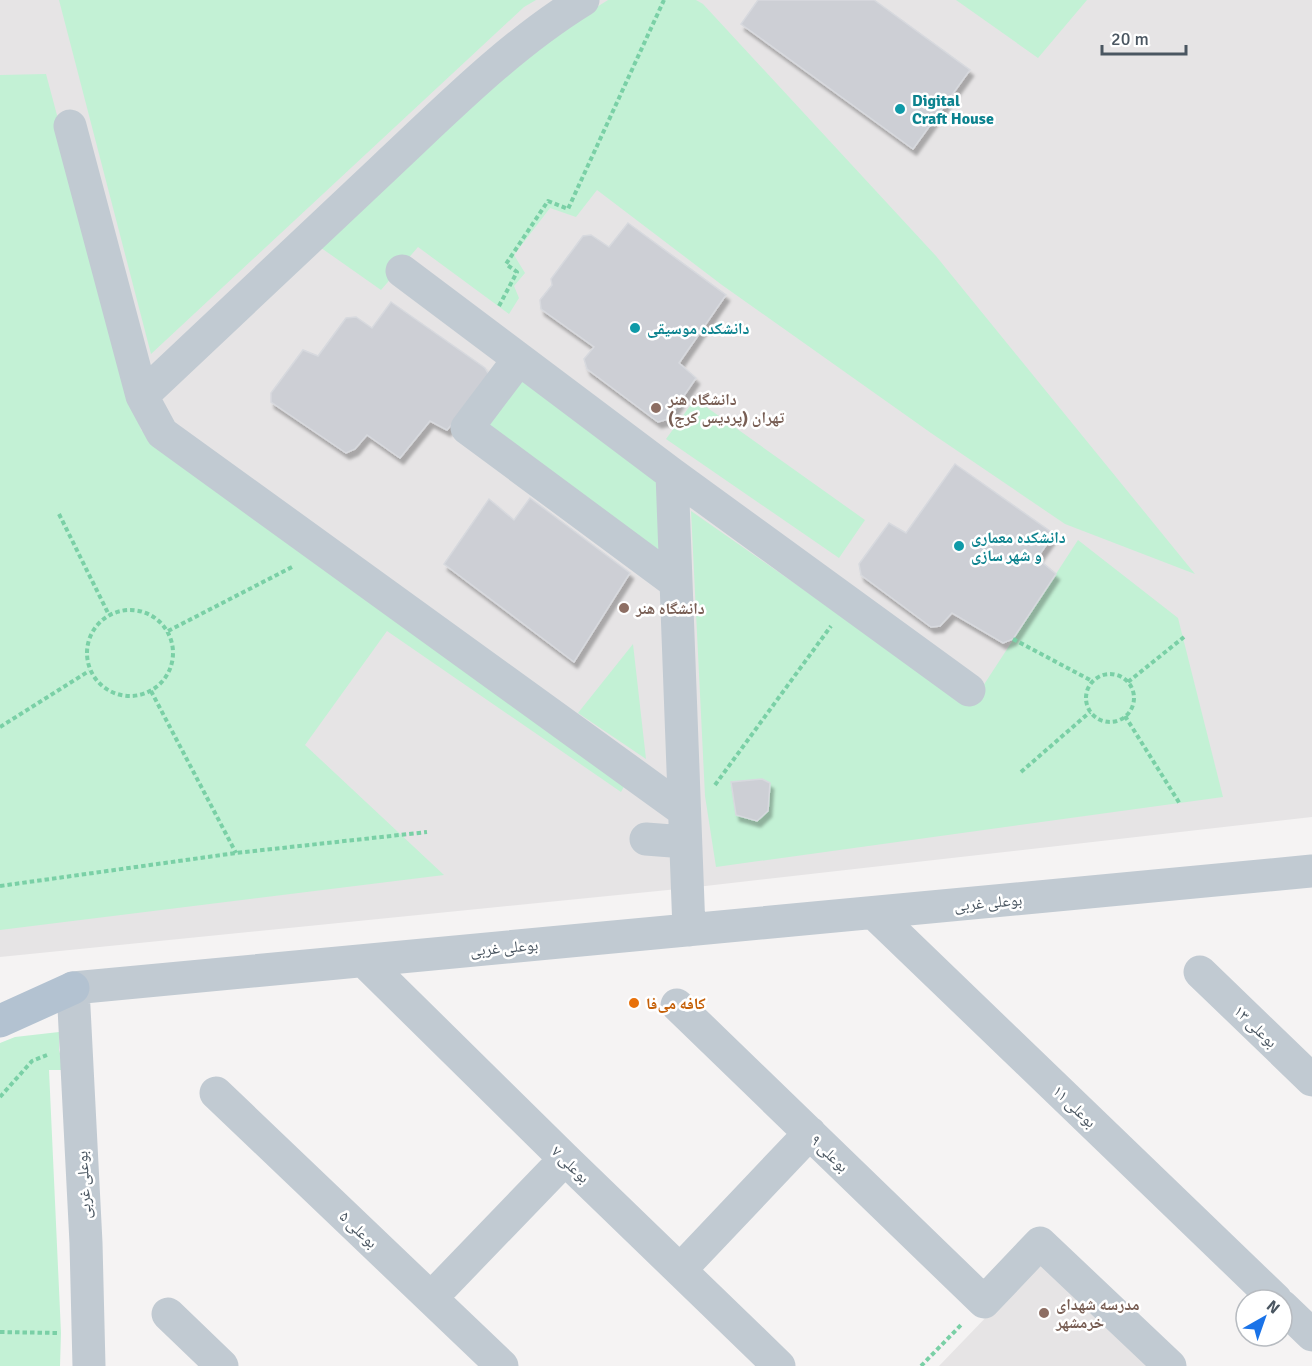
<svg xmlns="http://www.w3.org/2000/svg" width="1312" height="1366" viewBox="0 0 1312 1366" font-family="Signika,'Noto Naskh Arabic',sans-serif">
<defs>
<filter id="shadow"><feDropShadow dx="3.5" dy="6" stdDeviation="1.5" flood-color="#0004"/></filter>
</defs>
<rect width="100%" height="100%" fill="#f5f3f3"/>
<path fill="#e6e4e5" d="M0,0H1312V817L688,888L0,957Z
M1041,1260L1153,1366H939Z"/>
<path fill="#c3f1d5" d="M59,0H536L524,7L151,354Z
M608,0H696L703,4L936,256L1195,574L1065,524L931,433L722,285L597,190L576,217L550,208L514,255L525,273L514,286L519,298L509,314L418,247L381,290L317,245L504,73L573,22Z
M956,0H1087L1038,58Z
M46,74L141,430L628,779L621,792L387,631L305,745L444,875L0,930V75Z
M523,377L660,478L664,561L486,429Z
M695,399L865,520L839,558L666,439Z
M691,511L970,706L1078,540L1178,618L1223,797L716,867L705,796Z
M633,644L646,759L578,713Z
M59,1032V1050L65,1070H49L61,1333L60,1366H0V1043L15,1037Z"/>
<path fill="#cdcfd5" stroke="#d7d9de" stroke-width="1.5" filter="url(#shadow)" d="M758,0H874L970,70L913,149L741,24Z
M628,223L726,295L679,363L696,378L668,419L658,422L587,369L584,359L594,347L541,309L540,300L552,285L551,279L583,236L591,235L609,247Z
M391,302L485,368L491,378L447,430L430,421L400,458L367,435L355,449L346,453L271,402V393L303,350L318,356L346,318L356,317L372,328Z
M955,464L1054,534L1037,558L1056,574L1013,639L1003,643L952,613L940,626L931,627L861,575L859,564L889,523L906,533Z
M530,498L630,573L574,662L444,564L489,499L514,520Z
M762,779L770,783L768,811L757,821L736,815L731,782Z"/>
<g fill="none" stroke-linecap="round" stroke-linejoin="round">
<path stroke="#7ad0a6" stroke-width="4" stroke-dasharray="4.5 3" stroke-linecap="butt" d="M499,306L517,272L506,264L548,201L568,209L664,0
M59,514L109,615
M87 653a43 43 0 1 1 86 0a43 43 0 1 1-86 0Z
M168,631L294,566
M1013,639L1092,681
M1086 698a24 24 0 1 1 48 0a24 24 0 1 1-48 0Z
M1128,682L1184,637
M151,691L236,853
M1125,716L1180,804
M0,727L89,671
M1021,772L1090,712
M715,785L831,626
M0,886L236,853L427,832
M0,1097L32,1061L47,1055
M0,1332L59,1333
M921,1366L962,1324"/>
<path stroke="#c1cad2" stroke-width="33" d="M70,126L142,396L162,433L683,810
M402,271L672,474L969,690
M519,359L467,428L675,582
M142,396C223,320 304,244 385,167C448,108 510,45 583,0
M672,474L689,930
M646,839L685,842
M874,913L1276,1300
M364,961L565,1159L779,1366
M1200,972L1312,1080
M677,1005L984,1302L1040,1243L1170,1366
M216,1093L502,1366
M680,1270L810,1133
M431,1298L565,1159
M1282,1306L1312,1335
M168,1314L222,1366
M89,1366L86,1243L73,988L1312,871"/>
<path stroke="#b3c2d1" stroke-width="33" d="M0,1021L73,988"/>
</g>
<g fill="#0f9aa8" stroke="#fff" stroke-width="2">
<circle cx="900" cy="109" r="6"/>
<circle cx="635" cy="328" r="6"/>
<circle cx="959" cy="546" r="6"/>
</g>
<g fill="#8d6e63" stroke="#fff" stroke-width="2">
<circle cx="656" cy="408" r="6"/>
<circle cx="624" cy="608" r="6"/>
<circle cx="1044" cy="1313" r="6"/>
</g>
<circle fill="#e8710a" stroke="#fff" stroke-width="2" cx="634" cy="1003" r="6"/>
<g text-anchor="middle" stroke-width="5" stroke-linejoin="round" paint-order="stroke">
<g font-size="16" font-weight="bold" fill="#0d838f" stroke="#fff" text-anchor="start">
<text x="912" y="106">Digital<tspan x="912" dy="18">Craft House</tspan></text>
<text x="647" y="334">دانشکده موسیقی</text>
<text x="971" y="543">دانشکده معماری<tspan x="971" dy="18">و شهر سازی</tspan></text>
</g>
<g font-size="16" font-weight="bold" fill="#785e54" stroke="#fff" text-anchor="start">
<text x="668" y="405">دانشگاه هنر<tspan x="668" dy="18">تهران (پردیس کرج)</tspan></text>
<text x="636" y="614">دانشگاه هنر</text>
<text x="1056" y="1310">مدرسه شهدای<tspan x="1056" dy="18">خرمشهر</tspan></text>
</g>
<g font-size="16" fill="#4a5661" stroke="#fff">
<text transform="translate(988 902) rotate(-5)" y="6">بوعلی غربی</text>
<text transform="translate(504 947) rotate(-5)" y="6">بوعلی غربی</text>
<text transform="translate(1256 1026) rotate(44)" y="6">بوعلی ۱۳</text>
<text transform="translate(1075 1106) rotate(44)" y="6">بوعلی ۱۱</text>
<text transform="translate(830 1153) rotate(44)" y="6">بوعلی ۹</text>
<text transform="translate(571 1164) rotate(44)" y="6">بوعلی ۷</text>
<text transform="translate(83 1185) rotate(-93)" y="6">بوعلی غربی</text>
<text transform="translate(359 1229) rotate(44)" y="6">بوعلی ۵</text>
</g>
<g font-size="16" font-weight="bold" fill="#c56008" stroke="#fff" text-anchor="start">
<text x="646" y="1009">کافه می‌فا</text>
</g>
</g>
<g transform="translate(1264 1318) rotate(40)"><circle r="28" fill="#ffffff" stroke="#b7bbc0" stroke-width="1.5"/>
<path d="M0-4.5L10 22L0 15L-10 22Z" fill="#1a73e8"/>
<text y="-9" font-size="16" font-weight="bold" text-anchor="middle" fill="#4a5661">N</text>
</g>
<path d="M1102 45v9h84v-9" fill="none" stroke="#4a5661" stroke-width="3"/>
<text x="1111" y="45" font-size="18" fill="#4a5661" stroke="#ffffff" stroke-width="4.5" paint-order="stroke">20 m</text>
</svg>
